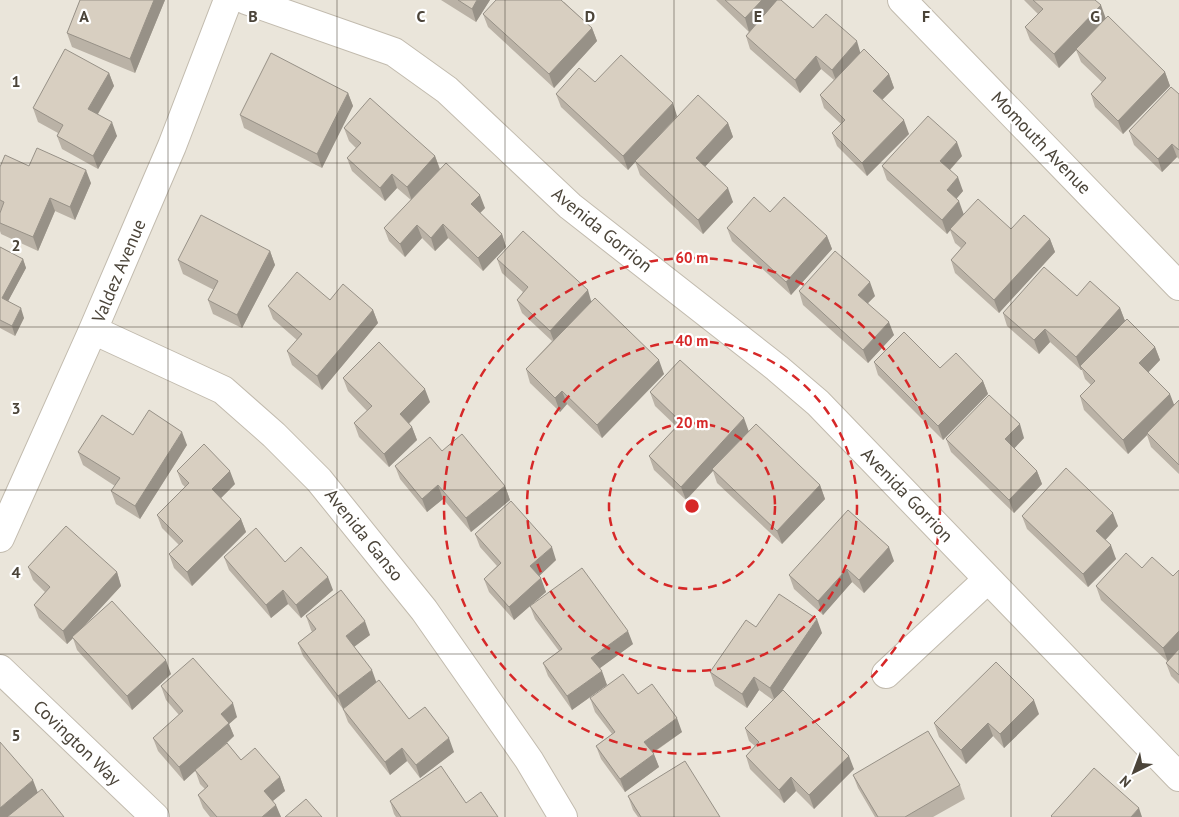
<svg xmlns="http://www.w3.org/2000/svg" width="1179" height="817" viewBox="0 0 1179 817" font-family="'PT Sans',sans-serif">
<rect width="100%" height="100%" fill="#f6f3ec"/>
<path fill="#eae5da" d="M0,0H1179V817H0Z"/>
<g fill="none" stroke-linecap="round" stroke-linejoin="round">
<defs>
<path id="minor" d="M246,0L394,52L447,90L570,206L777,368L818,403L1179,777
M902,0L1179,286
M93,330L223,390L274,435L319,480L424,610L529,760L563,817
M0,538L93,330L172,146L228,0
M0,669L155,817
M886,674L988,579"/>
</defs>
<use href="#minor" stroke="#c2bbae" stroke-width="30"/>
<use href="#minor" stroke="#fff" stroke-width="28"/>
</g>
<path fill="#bab2a6" d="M80,0H165L135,73L72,47L67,33Z
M441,0H490L476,22Z
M716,0H781L813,28L861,53L889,74L894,88L882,100L909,134L867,176L837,146L832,133L841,124L824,108L820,95L834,80L821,69L800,93L750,49L746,36L749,32Z
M1024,0H1095L1105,18L1165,72L1170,86L1123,134L1095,107L1091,94L1102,82L1081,62L1076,50L1059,68L1030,40L1025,27L1038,14Z
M564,2L592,28L597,41L554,88L488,27L483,14Z
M109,73L114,86L98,114L117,136L98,169L62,149L57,136L58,133L38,122L33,108Z
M595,82L677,116L728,123L733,137L705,166L733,202L703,234L640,175L635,161L628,170L561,107L556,94Z
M348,93L353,106L322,168L244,128L240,115Z
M1179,94V159L1177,157L1162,172L1134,145L1129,131Z
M344,128L435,156L440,169L485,208L480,213L502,234L506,247L483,271L448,238L435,251L422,238L405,257L389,241L384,228L411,200L397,188L385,201L352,171L347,158L356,148L349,141Z
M962,156L950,170L963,191L956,199L964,215L1011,229L1050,239L1055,252L999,313L955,273L951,260L961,248L955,243L950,230L947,234L887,180L882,166Z
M29,166L91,183L75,220L55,211L38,251L1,234L0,231V167Z
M770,212L827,236L832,249L791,295L732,241L727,228Z
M0,247L23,259L26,268L8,301L24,318L15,336L0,328Z
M270,251L275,265L242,328L213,314L208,300L214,290L183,274L178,260Z
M497,259L592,301L664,374L602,438L567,404L560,412L530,383L526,369L552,341L522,313L517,300L523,292L502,273Z
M799,291L875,296L868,303L894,335L868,363L803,305Z
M1077,296L1120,308L1125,321L1155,347L1160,360L1148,372L1174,405L1179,400V474L1151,447L1147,435L1128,454L1084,410L1080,396L1091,385L1085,379L1082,370H1081L1050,342L1039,354L1007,326L1003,313Z
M330,300L373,310L378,323L322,390L292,365L287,351L297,340L273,319L268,306Z
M874,362L940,368L983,381L988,394L943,440L878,375Z
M343,378L430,402L409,424L412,427L417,440L389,467L359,437L354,423L367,411L348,391Z
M650,392L749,431L820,485L825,499L782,544L717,483L713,471L686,500L654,470L649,456L677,427L655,406Z
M133,435L187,445L140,519L116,504L111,491L115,486L83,465L78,452Z
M1024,438L1014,448L1037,471L1042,484L1014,513L951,452L946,439Z
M442,451L505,486L510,500L471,532L443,499L427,512L400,479L395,466Z
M177,471L235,484L221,498L241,519L246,532L192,586L174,568L169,554L179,545L162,528L157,515L185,487L182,484Z
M1022,516L1118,526L1105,540L1116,559L1088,587L1027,529Z
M475,534L556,560L539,576L546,592L514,620L489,592L484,579L497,566L480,547Z
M224,557L285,562L333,590L301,618L288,604L271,618L229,570Z
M894,561L864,593L852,582L823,615L794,589L789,575Z
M28,567L117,572L121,586L86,624L171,674L132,710L77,650L73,638L67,644L39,618L34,605L45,592L33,580Z
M1142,568L1173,576L1179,570V684L1171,676L1166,663L1167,661L1101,600L1096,586Z
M530,606L633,644L600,668L607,685L572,710L548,676L543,663L559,651L535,619Z
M306,616L370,635L354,647L377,683L409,719L454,752L420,778L407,761L390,775L348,722L343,709L303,656L298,643L312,632L311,630Z
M756,627L822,633L782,690L854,769L814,809L796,791L784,803L750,769L746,756L755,746L749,741L745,728L773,700L759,690L747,708L715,686L710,672Z
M161,686L237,717L229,724L234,736L227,743L241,760L280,777L285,791L273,801L281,817H210L203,808L198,795L205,789L200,784L195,770L184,781L158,751L153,738L179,715L166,700Z
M638,694L682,732L653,753L659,767L625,792L601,759L596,746L612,734L595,712L590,698Z
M1039,714L1004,748L993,736L966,764L939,737L934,723Z
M853,775L960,785L965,799L933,817H875L858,788Z
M628,796L720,817H638L633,810Z
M390,801L466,803L498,817H396L394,814Z"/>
<path fill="#979187" d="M154,0H165L135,73L130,59Z
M477,0H490L476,22L472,9Z
M762,0H780L749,32L745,18Z
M1101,5L1106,19L1059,68L1054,54Z
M592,28L597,41L554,88L549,74Z
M857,41L861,55L837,83L832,70Z
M816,56L821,69L800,93L795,80Z
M1165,72L1170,86L1123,134L1118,121Z
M109,73L114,86L93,122L88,109Z
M889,74L894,88L878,104L873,91Z
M348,93L353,106L322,168L317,154Z
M673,103L677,116L628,170L623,156Z
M904,120L909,134L867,176L862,163Z
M112,122L117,136L98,169L93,156Z
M728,123L733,137L701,171L696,158Z
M957,142L962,156L945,175L940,161Z
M1172,144L1177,157L1162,172L1158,159Z
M435,156L440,170L412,201L407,187Z
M86,170L91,183L75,220L70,207Z
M392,174L397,188L385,201L380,188Z
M958,177L963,191L952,204L947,190Z
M728,188L733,202L703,234L698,220Z
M480,195L485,208L475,218L471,204Z
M50,198L55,211L38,251L33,237Z
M959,201L964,215L947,234L942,220Z
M443,224L448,238L435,251L431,238Z
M417,225L422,238L405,257L400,244Z
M502,234L506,247L483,271L478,258Z
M827,236L832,249L791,295L786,282Z
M1050,239L1055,252L999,313L994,300Z
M270,251L275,265L242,328L237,315Z
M23,259L26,268L5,307L2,298Z
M870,282L875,296L863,308L858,295Z
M588,290L592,304L555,344L550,331Z
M21,308L24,318L15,336L12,326Z
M1120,308L1125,321L1080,366L1082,370H1081L1076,357Z
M373,310L378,323L322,390L317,376Z
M889,322L894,335L868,363L863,350Z
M1045,329L1050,342L1039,354L1034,340Z
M1155,347L1160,360L1144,377L1139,363Z
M659,360L664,374L602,438L597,425Z
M983,381L988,394L943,440L938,426Z
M425,389L430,402L404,428L400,414Z
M562,391L567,404L560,412L555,398Z
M1170,394L1175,407L1147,433V435L1128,454L1123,440Z
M744,418L749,432L686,500L681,487Z
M1020,424L1024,438L1010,453L1005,439Z
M412,427L417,440L389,467L384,454Z
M182,432L187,445L140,519L135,506Z
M230,471L235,484L217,502L212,489Z
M1037,471L1042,484L1014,513L1009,500Z
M438,485L443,499L427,512L422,499Z
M820,485L825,499L782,544L777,531Z
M505,486L510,500L471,532L466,518Z
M1113,513L1118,526L1101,545L1096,531Z
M241,519L246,532L192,586L187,572Z
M1111,545L1116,559L1088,587L1083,574Z
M552,547L556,560L535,580L530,566Z
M889,547L894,561L864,593L859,580Z
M847,569L852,582L823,615L818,601Z
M117,572L121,586L73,638L72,637L73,638L67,644L63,631Z
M328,577L333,590L301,618L296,605Z
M541,578L546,592L514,620L509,607Z
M283,590L288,604L271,618L266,605Z
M817,619L822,633L775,701L770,688Z
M365,621L370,635L351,649L346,636Z
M628,631L633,644L596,671L591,658Z
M1179,631V650L1168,662L1163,648Z
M166,660L171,674L132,710L127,696Z
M372,670L377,684L343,709L338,696Z
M602,671L607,685L572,710L567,696Z
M754,677L759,690L747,708L742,694Z
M1034,700L1039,714L1004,748L1000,734Z
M233,703L237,717L229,724L234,736L184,781L179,767L221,714Z
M677,718L682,732L649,755L644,742Z
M988,723L993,736L966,764L961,750Z
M449,738L454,752L420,778L416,765Z
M402,748L407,761L390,775L385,762Z
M654,754L659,767L625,792L620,779Z
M849,756L854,769L814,809L809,795Z
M280,777L285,791L269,804L264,791Z
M791,777L796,791L784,803L779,790Z
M33,780L38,793L10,817H0V808Z
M276,805L281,817H262Z
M1139,808L1142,817H1131Z"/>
<path fill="#d8cfc1" stroke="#979187" d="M80,0H154L130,59L67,33Z
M458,0H477L472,9Z
M496,0H561L592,28L549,74L483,14Z
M725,0H762L745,18Z
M777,0H781L813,28L826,14L857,41L832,70L816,56L795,80L746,36Z
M1033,0H1095L1101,5L1054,54L1025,27L1043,9Z
M1108,16L1165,72L1118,121L1091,94L1106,78L1076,49Z
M65,49L109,73L88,109L112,122L93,156L57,136L63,125L33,108Z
M864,49L889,74L873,91L904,120L862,163L832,133L845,120L820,95Z
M271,53L348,93L317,154L240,115Z
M621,55L673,103L623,156L556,94L579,68L595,82Z
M1171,87L1179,94V150L1172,144L1158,159L1129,131Z
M698,95L728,123L696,158L728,188L698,220L635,161Z
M370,98L435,156L407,187L392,174L380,188L347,158L361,143L344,128Z
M928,116L957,142L940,161L958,177L947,190L959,201L942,220L882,166Z
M37,148L86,170L70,207L50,198L33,237L0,223V213L4,202L0,200V167L5,155L29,166Z
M446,163L480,195L471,204L502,234L478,258L443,224L431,238L417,225L400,244L384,228Z
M754,197L770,212L784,197L827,236L786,282L727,228Z
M978,199L1011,229L1024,215L1050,239L994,300L951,260L966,243L950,229Z
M201,215L270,251L237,315L208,300L218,281L178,260Z
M523,231L588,290L550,331L517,300L528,287L497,259Z
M0,247L23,259L2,298L21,308L12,326L0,320Z
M835,251L870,282L858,295L889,322L863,350L799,291Z
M1044,267L1077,296L1090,281L1120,308L1076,357L1045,329L1034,340L1003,313Z
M297,272L330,300L343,284L373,310L317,376L287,351L302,334L268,306Z
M595,298L659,360L597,425L562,391L555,398L526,369Z
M1127,319L1155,347L1139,363L1170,394L1123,440L1080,396L1095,381L1080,366Z
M904,332L940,368L956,353L983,381L938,426L874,362Z
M379,342L425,389L400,414L412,427L384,454L354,423L372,406L343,378Z
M680,360L744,418L681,487L649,456L681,422L650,392Z
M989,395L1020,424L1005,439L1037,471L1009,500L946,439Z
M1179,400V465L1147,433Z
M149,410L182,432L135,506L111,491L120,478L78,452L102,415L133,435Z
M756,424L820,485L777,531L712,469Z
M462,434L505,486L466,518L438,485L422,499L395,466L430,437L442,451Z
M204,444L230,471L212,489L241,519L187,572L169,554L183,541L157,515L189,483L177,471Z
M1066,468L1113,513L1096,531L1111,545L1083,574L1022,516Z
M511,501L552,547L530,566L541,578L509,607L484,579L501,563L475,534Z
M848,510L889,547L859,580L847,569L818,601L789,575Z
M66,526L117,572L63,631L34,605L50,587L28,567Z
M256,528L285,562L301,547L328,577L296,605L283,590L266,605L224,557Z
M1126,553L1142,568L1152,557L1173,576L1179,570V631L1163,648L1096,586Z
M582,568L628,631L591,658L602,671L567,696L543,663L562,649L530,606Z
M341,590L365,621L346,636L372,670L338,696L298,643L316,629L306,616Z
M779,594L817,619L770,688L754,677L742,694L710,672L746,620L756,627Z
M112,601L166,660L127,696L72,637Z
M1179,649V675L1166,663Z
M193,658L233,703L221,714L229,723L179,767L153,738L183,711L161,686Z
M996,662L1034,700L1000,734L988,723L961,750L934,723Z
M623,674L638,694L652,684L677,718L644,742L654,754L620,779L596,746L615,732L590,698Z
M379,680L409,719L425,707L449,738L416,765L402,748L385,762L343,709Z
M783,690L849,756L809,795L791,777L779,790L746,756L759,742L745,728Z
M928,731L960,785L905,817H878L853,775Z
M0,742L33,780L0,808Z
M227,743L241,760L255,748L280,777L264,791L276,805L262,817H217L198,795L208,786L195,770Z
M685,761L720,817H641L628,796Z
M441,766L466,803L481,792L498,817H401L390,801Z
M1094,768L1139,808L1131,817H1052L1051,816Z
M42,789L64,817H7Z
M306,799L322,817H285Z"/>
<path fill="none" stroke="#4b4439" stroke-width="1" stroke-opacity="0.55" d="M168,0V817M337,0V817M505,0V817M674,0V817M842,0V817M1011,0V817M0,163H1179M0,327H1179M0,490H1179M0,654H1179"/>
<g fill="none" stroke="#d62828" stroke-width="2.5" stroke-dasharray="9 6">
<circle cx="692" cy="506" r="83"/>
<circle cx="692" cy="506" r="165"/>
<circle cx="692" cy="506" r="248"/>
</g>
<g text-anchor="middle" stroke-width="4.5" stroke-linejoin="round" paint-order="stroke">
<g font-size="18" fill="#4b4439" stroke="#fff">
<text transform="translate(1041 143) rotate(46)" y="6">Momouth Avenue</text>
<text transform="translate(602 230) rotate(39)" y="6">Avenida Gorrion</text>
<text transform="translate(119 271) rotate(-67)" y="6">Valdez Avenue</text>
<text transform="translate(907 495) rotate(46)" y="6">Avenida Gorrion</text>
<text transform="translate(364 535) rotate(51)" y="6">Avenida Ganso</text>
<text transform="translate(77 743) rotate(44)" y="6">Covington Way</text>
</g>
</g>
<g font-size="16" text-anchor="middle" font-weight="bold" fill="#4b4439" stroke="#fff" stroke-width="4.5" stroke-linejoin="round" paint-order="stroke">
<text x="84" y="22">A</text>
<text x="253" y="22">B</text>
<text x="421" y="22">C</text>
<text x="590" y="22">D</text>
<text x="758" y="22">E</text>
<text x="926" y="22">F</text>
<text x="1095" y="22">G</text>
<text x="16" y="87">1</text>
<text x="16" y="251">2</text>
<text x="16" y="414">3</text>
<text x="16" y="578">4</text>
<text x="16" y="741">5</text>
</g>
<circle cx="692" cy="506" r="8" fill="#d62828" stroke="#fff" stroke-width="2.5"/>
<g font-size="15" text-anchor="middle" font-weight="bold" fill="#d62828" stroke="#fff" stroke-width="4.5" stroke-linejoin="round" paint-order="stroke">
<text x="692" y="263">60 m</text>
<text x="692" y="346">40 m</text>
<text x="692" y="428">20 m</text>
</g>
<g transform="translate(1134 772) rotate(222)" stroke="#ffffff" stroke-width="4" paint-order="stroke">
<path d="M0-4L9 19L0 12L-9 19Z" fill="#4b4439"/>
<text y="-8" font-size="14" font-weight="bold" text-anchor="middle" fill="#4b4439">N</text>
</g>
</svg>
